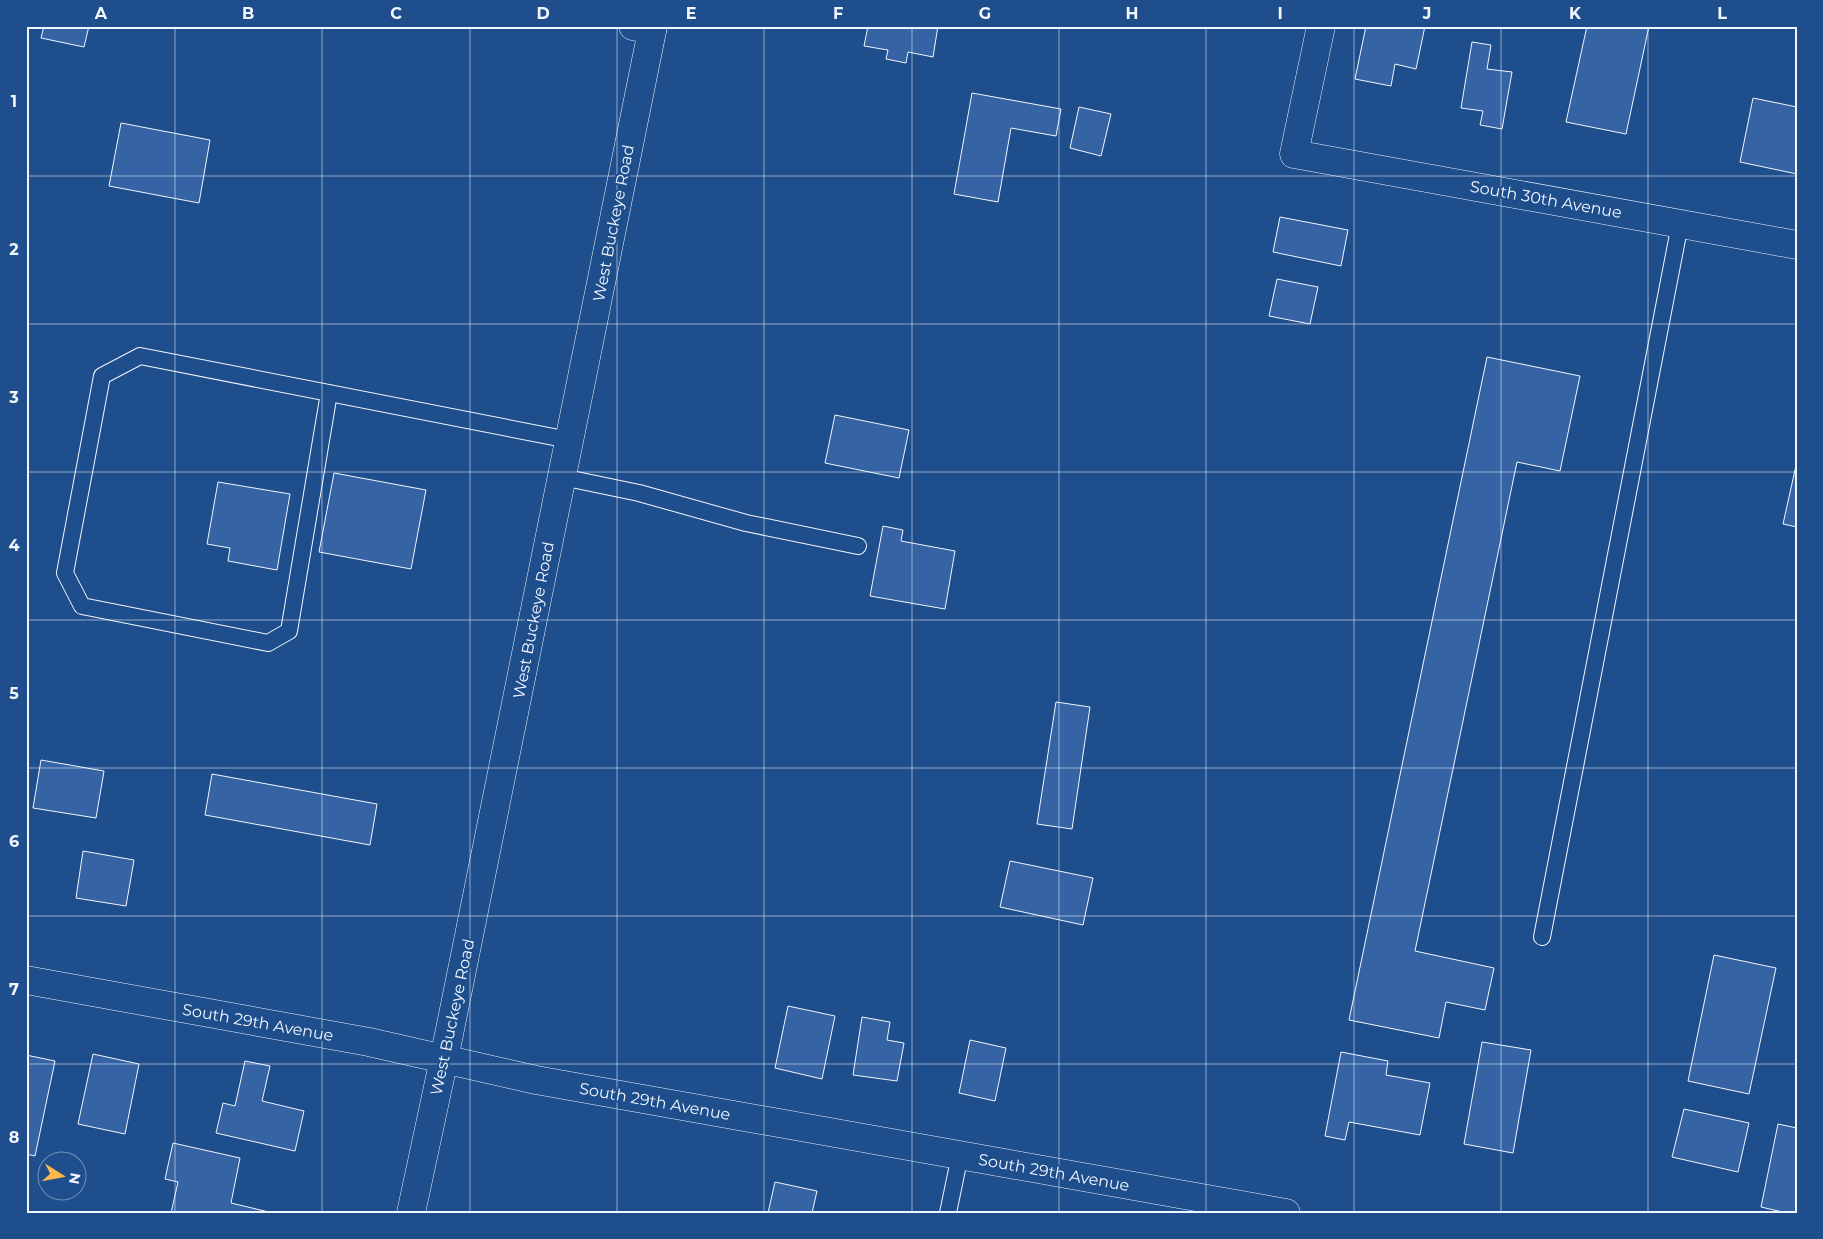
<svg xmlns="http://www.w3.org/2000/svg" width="1823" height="1239" viewBox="0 0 1823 1239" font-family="Montserrat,sans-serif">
<rect width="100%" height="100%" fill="#1f4e8c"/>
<path fill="#3563a3" stroke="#f2f6ff" d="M44,26H89L84,47L41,38Z
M868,26H938L933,57L908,52L906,63L886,59L888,50L864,46Z
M1366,26H1425L1416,69L1395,64L1391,86L1355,79Z
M1587,26H1649L1626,134L1566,122Z
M1472,42L1491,45L1487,69L1512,72L1502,129L1480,125L1483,111L1461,108Z
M972,93L1061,109L1056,136L1011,128L998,202L954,194Z
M1753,98L1797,107V174L1740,162Z
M1079,107L1111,114L1101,156L1070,148Z
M121,123L210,140L199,203L109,186Z
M1280,217L1348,230L1341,266L1273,252Z
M1277,279L1318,287L1310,324L1269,316Z
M1487,357L1580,376L1560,471L1517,462L1415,951L1494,968L1485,1010L1446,1002L1439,1038L1349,1020Z
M835,415L909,430L899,478L825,463Z
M1797,461V527L1783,524Z
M334,473L426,490L411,569L319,552Z
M218,482L290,494L277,570L228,561L230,548L207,544Z
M883,526L903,530L901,541L955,551L945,609L870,596Z
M1056,702L1090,707L1072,829L1037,824Z
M41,760L104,771L96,818L33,808Z
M212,774L377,804L370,845L205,815Z
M83,851L134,860L126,906L76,898Z
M1010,861L1093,878L1083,925L1000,907Z
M1714,955L1776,968L1749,1094L1688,1081Z
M788,1006L835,1016L822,1079L775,1068Z
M862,1017L890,1022L887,1040L904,1043L897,1081L853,1075Z
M970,1040L1006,1048L995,1101L959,1093Z
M1482,1042L1531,1050L1513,1153L1464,1144Z
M1341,1052L1388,1061L1386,1075L1430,1083L1420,1135L1349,1122L1345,1140L1325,1136Z
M93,1054L139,1064L125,1134L78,1124Z
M26,1055L55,1061L35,1156L26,1154Z
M245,1061L270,1066L262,1101L304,1111L295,1151L216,1133L223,1103L235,1106Z
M1684,1109L1749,1123L1738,1172L1672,1157Z
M1778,1124L1797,1128V1213H1787L1761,1207Z
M173,1143L240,1158L231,1203L273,1213H171L178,1182L165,1179Z
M775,1182L817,1191L812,1213H768Z"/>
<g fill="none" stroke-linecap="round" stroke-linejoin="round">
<defs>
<path id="service" d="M329,393L289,631L268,643L82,606L65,573L102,376L140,356L569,440
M562,477L639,493L746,523L858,546
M1542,937L1680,224
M948,1213L960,1155"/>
<path id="minor" d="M633,26L652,30
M1321,26L1294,154L1797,245
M26,980L369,1042L536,1080L1286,1213"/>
<path id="secondary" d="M411,1213L444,1059L653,26"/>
</defs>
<use href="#service" stroke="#f2f6ff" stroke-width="18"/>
<use href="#minor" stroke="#f2f6ff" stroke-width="29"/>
<use href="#secondary" stroke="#f2f6ff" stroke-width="29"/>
<use href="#service" stroke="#1f4e8c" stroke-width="16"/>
<use href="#minor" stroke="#1f4e8c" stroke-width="28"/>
<use href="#secondary" stroke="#1f4e8c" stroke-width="28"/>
</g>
<path fill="none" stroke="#f2f6ff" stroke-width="1" stroke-opacity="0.55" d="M175,26V1213M322,26V1213M470,26V1213M617,26V1213M764,26V1213M912,26V1213M1059,26V1213M1206,26V1213M1354,26V1213M1501,26V1213M1648,26V1213M26,176H1797M26,324H1797M26,472H1797M26,620H1797M26,768H1797M26,916H1797M26,1064H1797"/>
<g text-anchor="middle" stroke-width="4" stroke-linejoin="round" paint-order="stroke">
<g font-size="16" fill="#f2f6ff" stroke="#1f4e8c">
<text transform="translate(1546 199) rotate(10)" y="6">South 30th Avenue</text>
<text transform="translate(613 223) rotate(-79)" y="6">West Buckeye Road</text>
<text transform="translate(533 620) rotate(-79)" y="6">West Buckeye Road</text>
<text transform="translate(452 1017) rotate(-78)" y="6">West Buckeye Road</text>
<text transform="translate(258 1022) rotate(10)" y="6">South 29th Avenue</text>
<text transform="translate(655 1101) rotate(10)" y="6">South 29th Avenue</text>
<text transform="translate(1054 1172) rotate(10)" y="6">South 29th Avenue</text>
</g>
</g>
<rect width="1823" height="1239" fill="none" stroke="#1f4e8c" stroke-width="55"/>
<g transform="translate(62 1176) rotate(101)"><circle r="24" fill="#1f4e8c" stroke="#7391ba"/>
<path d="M0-4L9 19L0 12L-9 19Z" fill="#ffb74d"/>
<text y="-8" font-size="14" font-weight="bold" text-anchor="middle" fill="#f2f6ff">N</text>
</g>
<rect x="28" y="28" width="1768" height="1184" fill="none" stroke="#f2f6ff" stroke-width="2"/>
<g font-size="16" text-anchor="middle" font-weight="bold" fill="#f2f6ff">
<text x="101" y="19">A</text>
<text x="248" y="19">B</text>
<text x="396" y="19">C</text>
<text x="543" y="19">D</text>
<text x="691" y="19">E</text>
<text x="838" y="19">F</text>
<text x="985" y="19">G</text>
<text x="1132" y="19">H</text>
<text x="1280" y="19">I</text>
<text x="1427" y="19">J</text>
<text x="1575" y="19">K</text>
<text x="1722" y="19">L</text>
<text x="14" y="107">1</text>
<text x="14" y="255">2</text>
<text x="14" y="403">3</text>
<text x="14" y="551">4</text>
<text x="14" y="699">5</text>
<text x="14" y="847">6</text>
<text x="14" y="995">7</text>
<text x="14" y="1143">8</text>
</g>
</svg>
